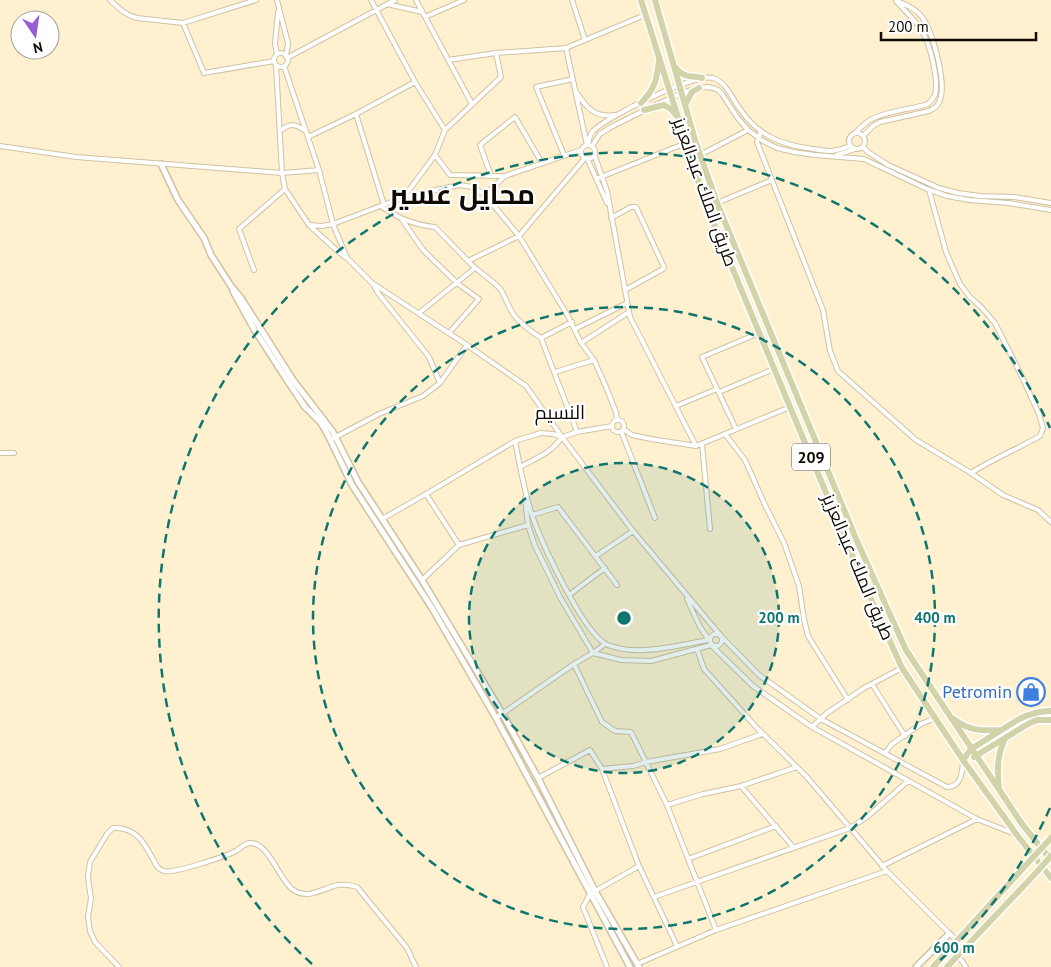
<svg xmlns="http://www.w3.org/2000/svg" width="1051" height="967" viewBox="0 0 1051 967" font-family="'PT Sans',Cairo,sans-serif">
<rect width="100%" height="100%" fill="#fff1cf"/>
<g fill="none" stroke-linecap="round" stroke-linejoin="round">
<defs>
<path id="minor" d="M110,0C119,8 125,15 137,18L183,23L256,0
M277,0L288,43L286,56
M371,0L415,82L445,130L435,155L404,197L459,185L473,187L485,195L519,236L568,316L581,343L594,360L606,387L616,412L617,420
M416,0L472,104
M572,0L585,40
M387,4L422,12
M425,17L464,0
M183,23L204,73L274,61
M566,48L587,145
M274 60a7 7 0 1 1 14 0a7 7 0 1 1-14 0Z
M277,54L275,44L278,12
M287,58L395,0
M448,60L496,53L566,48L645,15
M284,66L319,170L333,224L347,258L372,283L467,345L526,386L562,437L633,531L721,636L759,675L821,719L947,787C961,787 962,773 963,762
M576,92C587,108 594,118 616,115
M653,106L682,93L699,88L707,87L713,88L718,90L722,94L737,117L748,130L763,141L777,148L794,152L815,155L864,159L927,189L947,196L969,200L1008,203L1051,210
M356,114L384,205
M445,130L501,77L496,53
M280,131C291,122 295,124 306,131
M761,131L757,142L823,310L830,351L838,371L916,440L971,473L1003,495L1038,510L1051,522
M849 141a8 8 0 1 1 16 0a8 8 0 1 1-16 0Z
M855,133C860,128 865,123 870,120C888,110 909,110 928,104C931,101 933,99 935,95C939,80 930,44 922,31C915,20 905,11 896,1
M863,136L873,126L880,122L929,111C933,109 936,108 938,104C949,88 933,33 922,17C915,8 906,4 896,1
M308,137L356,114L415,82
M588,145C589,140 589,135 593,131C606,117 695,73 713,78C726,82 732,98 740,109C758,136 782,145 813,149C819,150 826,151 832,151C838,150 845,148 850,146
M581 152a7 7 0 1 1 14 0a7 7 0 1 1-14 0Z
M0,146L76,157L282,173L276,65
M592,146L600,134L611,127L645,110
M863,147L868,152L888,165L939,188L958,193L980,196L1014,197L1051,203
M594,154L607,191L630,317L696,446
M435,155L450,175L505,176
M564,155L536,87L573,79
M700,155L748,130
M837,155L855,149
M587,158L607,203
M319,170L282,173L285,189L309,225L334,248L345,257
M491,176L480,145L515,117L542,163
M596,179L686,143
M929,190L946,252L960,284L970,297L982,308L995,323L1023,379L1039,414L1043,428L1040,436C1017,449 993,459 971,473
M485,195L505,176L581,150
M717,203L772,180
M381,206C397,218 415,225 435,227L468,261L519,236L585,158
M401,218L423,250L457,283L479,299L449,333
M611,218L631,207H636L664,267L663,269L625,290
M309,225L322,226L333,224L404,197
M468,261C478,272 492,279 501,290C506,298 508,307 514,315C521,325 531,331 541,338
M254,270L239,229L285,189
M373,284L378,293L429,357L440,383
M419,313L475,268
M572,322L541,338L577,432
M575,329L627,303
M581,343L629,312
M555,372L594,360
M719,392L774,369
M676,406L717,389
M612 426a6 6 0 1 1 12 0a6 6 0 1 1-12 0Z
M623,429L632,435L651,439L696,446L790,407
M736,429L702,357L759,333
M621,431L655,518
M725,434L745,460L765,505L784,543L799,586L804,619L808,636L848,700
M330,440L379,414L423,396L440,383L467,345
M515,441C520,466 524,491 532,515C541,541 584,636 608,645C638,657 678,645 709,640L700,627L687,599
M702,444L710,529
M0,453H14
M520,467C538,457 550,454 562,437
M426,494L459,545L528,525
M532,515L558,507L617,585
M382,519L426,494L515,441L541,433L553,434L562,437L577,432L612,426
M596,556L633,531
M422,580L459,545
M569,595L605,568
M710 640a6 6 0 1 1 12 0a6 6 0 1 1-12 0Z
M697,649L704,669L757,728L806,776L887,871L957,941
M593,653L621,660L651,661L711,645L753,686L812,727L977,819L1015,834
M593,653L605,644
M574,664L602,722L615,731L631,732L667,805L716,930
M872,684L905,736
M496,718L574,664L593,653L561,599L535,546L528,525L525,498
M812,727L827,713L864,688L902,668
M885,753L892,744L921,724L935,718
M602,769L633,766L646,762L720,749L762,734
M538,778L590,750L602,769L639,866L677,946
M741,786L794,848
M667,805L703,794L741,786L797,767
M688,859L776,826
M882,866L977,819
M654,897L850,828L867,817L908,781
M958,955L966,967
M637,964L716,930L887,871
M119,967L95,942L90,931L88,917L91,898L89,886L88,876L90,862L107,834L113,828C136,827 144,842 154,861C156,865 158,870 164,871C174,874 226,856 236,851C240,848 245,844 249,843C268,841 279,879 292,889C308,901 322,888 338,885C345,884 351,885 357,887L407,948L416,967
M607,967L583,907L590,894L639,866"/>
<path id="tertiary" d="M161,164L178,200L204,238L211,255L231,286L241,298L293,380L333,432L358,482L422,580L502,713L538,778L595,891L639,967
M233,291L254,329L285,377L305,407L321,423L328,435L352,485L432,608L496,718L630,967
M916,967L949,934"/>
<path id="primary" d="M641,0L687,146L707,207L790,407L866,588L902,668L963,760L1017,835L1051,878
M655,0L695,140L717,203L857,541L906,650L1022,824L1051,860
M675,67C685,79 689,75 702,78
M641,103C655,89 657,79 659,60
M685,105L692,92L699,88
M644,110L664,105L671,109L676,115
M954,719C968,731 983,731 1001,730
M974,757L1028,724L1037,720H1051
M963,760L971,749L1019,719C1029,714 1040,711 1051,711
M999,789C997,769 997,756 1005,738
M933,967L1026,865
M947,967L1035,874"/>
</defs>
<use href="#minor" stroke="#d0c2a2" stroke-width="6"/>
<use href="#tertiary" stroke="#d0c2a2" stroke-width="8"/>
<use href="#primary" stroke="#fff" stroke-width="9"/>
<use href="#minor" stroke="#fff" stroke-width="4"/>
<use href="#tertiary" stroke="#fff" stroke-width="5"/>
<use href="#primary" stroke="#d3d3aa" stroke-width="6"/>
<defs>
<path id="primary-bridge" d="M1026,865L1051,838
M1035,874L1051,856"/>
</defs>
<use href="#primary-bridge" stroke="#fff" stroke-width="9" stroke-linecap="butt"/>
<use href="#primary-bridge" stroke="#d3d3aa" stroke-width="6"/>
</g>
<circle cx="624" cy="618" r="155" fill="#0f766e" fill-opacity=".12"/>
<g fill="none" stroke="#0f766e" stroke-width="2.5" stroke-dasharray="9 6">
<circle cx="624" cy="618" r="155"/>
<circle cx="624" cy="618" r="311"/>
<path d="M1050 808A466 466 0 0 1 936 964M312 964A466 466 0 1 1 1050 428"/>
</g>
<defs>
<symbol id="shop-ring" viewBox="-11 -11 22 22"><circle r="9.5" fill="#fff" stroke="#3f7fe0" stroke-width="1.5"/><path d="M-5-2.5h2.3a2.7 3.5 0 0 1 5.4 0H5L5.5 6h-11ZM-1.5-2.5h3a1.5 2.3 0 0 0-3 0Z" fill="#3f7fe0"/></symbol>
</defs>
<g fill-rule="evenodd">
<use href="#shop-ring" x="1015" y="676" width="32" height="32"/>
</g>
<g text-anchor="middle" stroke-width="4.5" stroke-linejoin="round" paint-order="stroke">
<rect fill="#fff" stroke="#58544e" stroke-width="1" x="792" y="443.5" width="38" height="27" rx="4"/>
<g font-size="16" font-weight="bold" fill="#100b02">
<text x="811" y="463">209</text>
</g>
<g font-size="18" fill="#100b02" stroke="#fff">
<text transform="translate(705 192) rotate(70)" y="6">طريق الملك عبدالعزيز</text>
<text transform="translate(858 567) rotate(67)" y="6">طريق الملك عبدالعزيز</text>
</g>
<g font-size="18" fill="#366cbe" stroke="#fff" text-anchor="end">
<text x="1012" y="698">Petromin</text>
</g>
<g font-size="19" fill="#100b02" stroke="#fff">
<text x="560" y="419">النسيم</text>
</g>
<g font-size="28" font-weight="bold" fill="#100b02" stroke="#fff">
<text x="462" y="204">محايل عسير</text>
</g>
</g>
<circle cx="624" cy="618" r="8" fill="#0f766e" stroke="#fff" stroke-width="2.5"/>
<g font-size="15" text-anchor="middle" font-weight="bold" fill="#0f766e" stroke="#fff" stroke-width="4.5" stroke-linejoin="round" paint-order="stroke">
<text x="779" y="623">200 m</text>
<text x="935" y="623">400 m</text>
<text x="954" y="953">600 m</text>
</g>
<g transform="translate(35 35) rotate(167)"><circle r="24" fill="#ffffff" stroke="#9f9d9a"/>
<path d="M0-4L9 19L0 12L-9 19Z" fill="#955cd4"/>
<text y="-8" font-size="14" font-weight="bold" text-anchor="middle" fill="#100b02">N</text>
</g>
<path d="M881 32v8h155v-8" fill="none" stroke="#100b02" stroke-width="2.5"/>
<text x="888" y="32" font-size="15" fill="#100b02" stroke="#ffffff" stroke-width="4" paint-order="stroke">200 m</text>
</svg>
